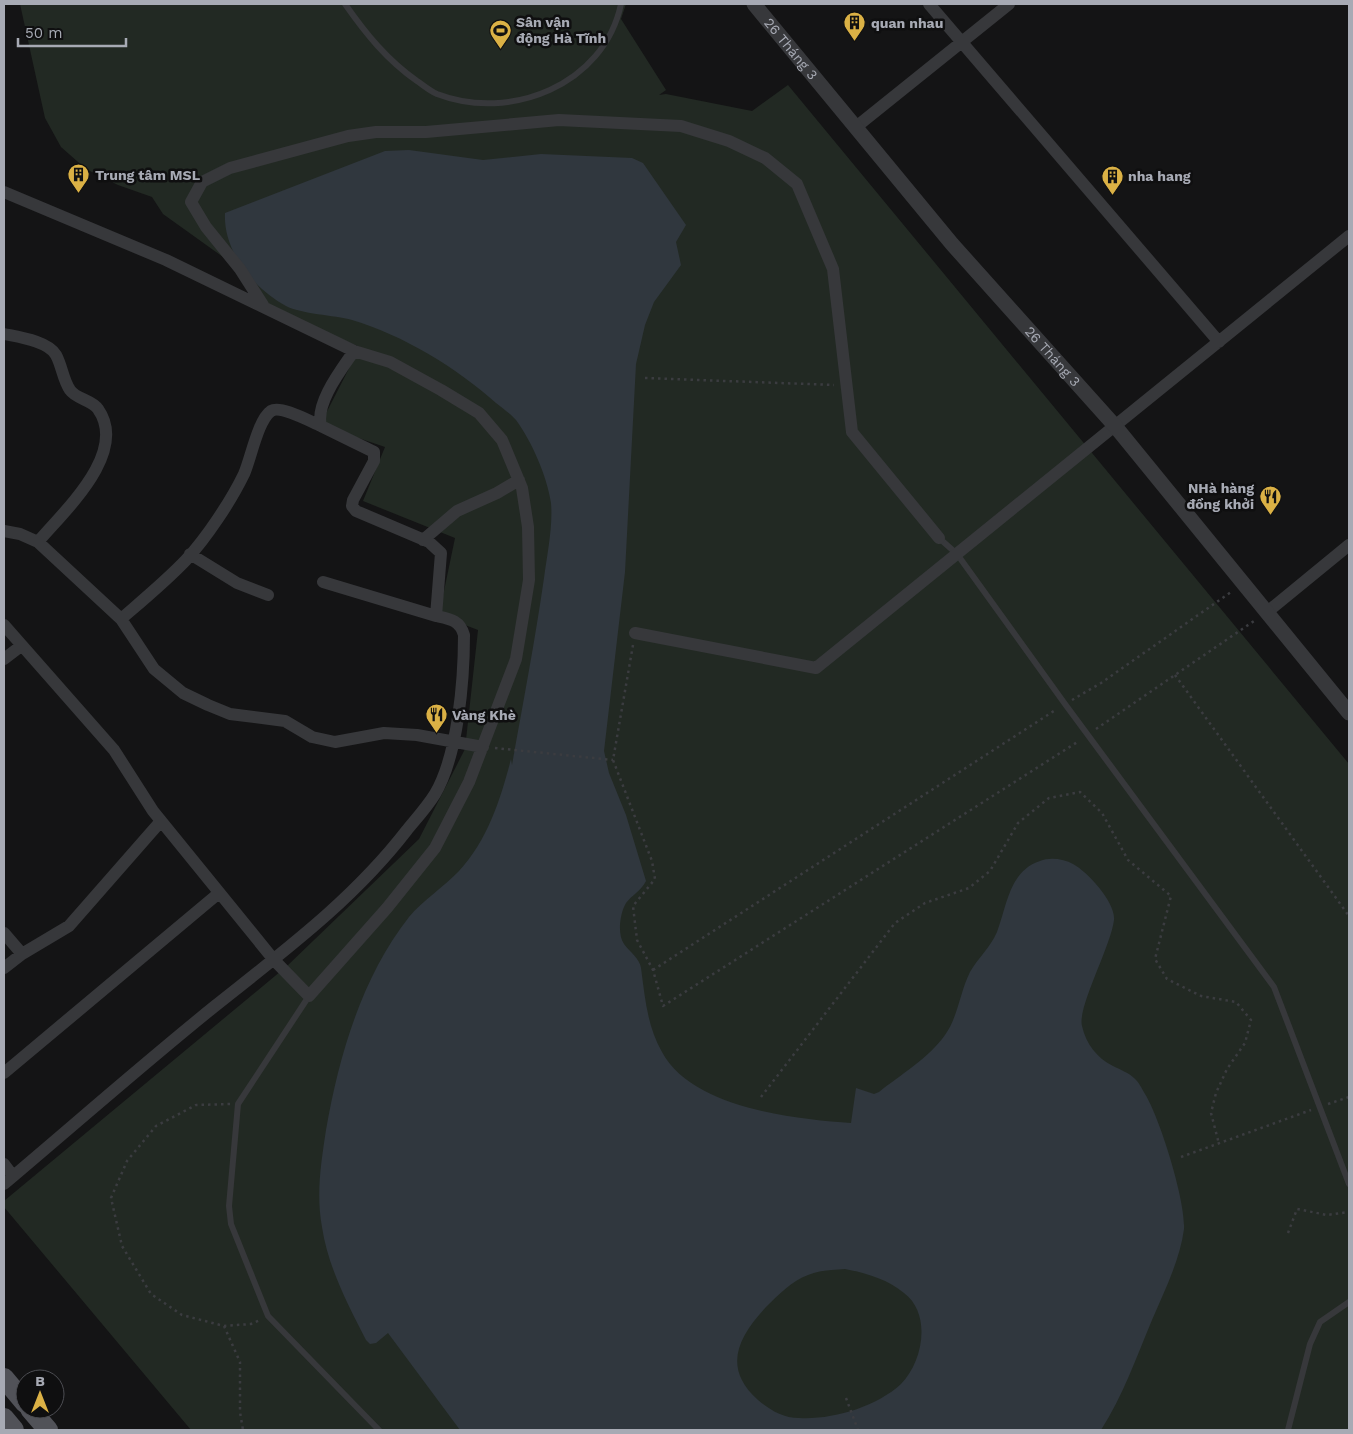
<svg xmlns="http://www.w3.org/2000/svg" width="1353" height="1434" viewBox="0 0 1353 1434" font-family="'Work Sans',sans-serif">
<rect width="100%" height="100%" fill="#141415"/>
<path fill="#222923" d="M20,4H626L621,19L666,90L659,95L666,94L752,111L788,85L1349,764V1430H191L4,1207V1201L287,966L419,839L465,749L478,630L439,615L455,538L363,501L385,447L320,425L360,347L272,309L230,262L163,214L152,197L118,185L86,169L61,147L45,118Z"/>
<path fill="#30373e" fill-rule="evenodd" d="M409,150L483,160L541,154L632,158L643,163L686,225L676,242L681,265L654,302L645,325L636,364L625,572L604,751L609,773L626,815L646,881C641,891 632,895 626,903C620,913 617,934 624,944C629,951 640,959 641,968C645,997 647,1026 662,1052C692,1108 794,1119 851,1123L856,1088L874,1094L879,1092C900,1075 929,1058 945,1035C958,1017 960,992 970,972C978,958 990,948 997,932C1007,906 1009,871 1040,861C1050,857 1064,859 1073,864C1088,872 1116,903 1114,920C1111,946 1077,1008 1082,1026C1086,1044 1097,1058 1113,1066C1121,1070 1129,1073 1134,1078C1139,1082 1142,1089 1145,1094C1160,1118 1186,1202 1184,1229C1180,1260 1164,1292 1152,1320C1136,1358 1123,1396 1101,1430H460L388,1333L376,1343L370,1344L366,1340C348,1305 328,1267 322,1227C316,1194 321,1163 326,1130C339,1055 362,977 409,917C423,900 444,887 459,871C488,840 501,798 511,759L512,765C523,703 535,641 544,578C547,555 553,527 551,503C547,476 532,442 516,420C511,414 502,408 496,403C457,368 403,335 352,320C334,315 301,314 286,306C253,288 223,251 225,213L385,151ZM845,1269C866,1273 887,1279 904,1293C932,1314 923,1362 901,1384C876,1407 832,1420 799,1418C783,1418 770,1410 758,1400C722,1368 738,1337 766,1307C778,1295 792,1281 808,1275C820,1270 833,1270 845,1269Z"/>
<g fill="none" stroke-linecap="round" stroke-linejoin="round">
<path stroke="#3b3c40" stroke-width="2.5" stroke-dasharray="2.5 4" stroke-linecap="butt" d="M645,378L834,385
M633,645L613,760L652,861L655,879L633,906L637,940L653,970L663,1006L1079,741
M1175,675L1349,916
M1072,700L1101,683L1231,592
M1096,729L1254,621
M495,748L613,760
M653,970L1057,709
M761,1097L895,923L925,903L969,888L990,871L1018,823L1049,798L1080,792L1102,813L1128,860L1171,896L1155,959L1167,979L1201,996L1236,1002L1251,1020L1245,1043L1227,1069L1216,1093L1211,1113L1219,1144
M230,1104L196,1105L156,1126L127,1161L111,1198L122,1246L151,1294L182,1315L224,1326L251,1324L260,1320
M1328,1104L1349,1097
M1181,1157L1311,1110
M1288,1233L1297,1209L1327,1215L1349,1212
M224,1326L240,1362V1412L243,1430
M846,1398L858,1430"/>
<path stroke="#37383b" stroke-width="6" d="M345,4C366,34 387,60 417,81C423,85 430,91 437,94C510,122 604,85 621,4
M939,538L957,554L1065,704L1274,987L1349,1184
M309,996L238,1104L229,1206L231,1224L268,1316L379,1430
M1288,1430L1310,1344L1320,1322L1349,1302"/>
<path stroke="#37383b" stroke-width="12" d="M929,4L1219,342
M856,127L1009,4
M4,192L166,260L354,351L390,362L441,390L479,413L502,440L522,488L528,527L529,580L516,659L469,782L435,848L387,908L309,996L274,960L153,811L114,750L4,625
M263,305L240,269L206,227L191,202L202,182L230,168L348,136L376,132H426L559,120L681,126L729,141L765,158L797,184L833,269L852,432L939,538
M4,334C18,337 48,341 56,355C62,366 63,380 70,390C76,399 92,400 98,409C129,453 64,511 38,542
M4,531L20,534L38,542L121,619L154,669L183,693L208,705L230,714L285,721L312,737L335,742L384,733L417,735L483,747
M423,540L457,511L497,493L519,480
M190,554L237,583L268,595
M323,582L436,616
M1266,613L1349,545
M121,619C143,600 166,581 186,560C207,537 231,501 244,474C251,458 258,420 271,411C281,405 311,422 321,426
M635,633L816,668L1349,236
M4,659L21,646
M4,933L22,954
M4,968L22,954L69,926L161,821
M4,1073L219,893
M4,1164L13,1176
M4,1184C74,1125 143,1064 215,1006C284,951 353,900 407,830C416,819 427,807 435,794C458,755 464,680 464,635C460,620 450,619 436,616L441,553L429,542L356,511L352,506L353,500L374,461V452L321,426C315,403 341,370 354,351"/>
<path stroke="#37383b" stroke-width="15" id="s1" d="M754,4L952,244L1115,426L1349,713"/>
<path stroke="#515258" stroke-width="20" d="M4,1378L25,1403
M30,1409L48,1430
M4,1418L14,1430"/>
</g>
<defs>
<symbol id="building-pin" viewBox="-11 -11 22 30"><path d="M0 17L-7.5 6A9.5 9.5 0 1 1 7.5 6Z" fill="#dbb145" stroke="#0f0f10"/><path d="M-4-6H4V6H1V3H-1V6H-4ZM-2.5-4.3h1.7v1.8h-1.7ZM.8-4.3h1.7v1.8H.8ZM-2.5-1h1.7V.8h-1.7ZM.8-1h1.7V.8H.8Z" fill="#111"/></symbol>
<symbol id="stadium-pin" viewBox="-11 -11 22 30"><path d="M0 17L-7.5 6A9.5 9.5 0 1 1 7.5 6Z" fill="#dbb145" stroke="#0f0f10"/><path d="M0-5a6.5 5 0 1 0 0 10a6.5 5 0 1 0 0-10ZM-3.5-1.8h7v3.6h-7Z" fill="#111"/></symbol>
<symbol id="restaurant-pin" viewBox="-11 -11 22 30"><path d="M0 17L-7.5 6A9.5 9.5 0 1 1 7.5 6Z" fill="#dbb145" stroke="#0f0f10"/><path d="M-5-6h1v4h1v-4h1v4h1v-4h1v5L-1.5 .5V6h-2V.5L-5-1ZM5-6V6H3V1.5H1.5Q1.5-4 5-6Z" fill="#111"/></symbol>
</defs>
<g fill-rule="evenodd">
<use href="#building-pin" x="842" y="10" width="25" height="34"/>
<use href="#stadium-pin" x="488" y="18" width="25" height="34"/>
<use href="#building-pin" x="66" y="162" width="25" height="34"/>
<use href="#building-pin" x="1100" y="164" width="25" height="34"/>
<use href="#restaurant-pin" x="1258" y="484" width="25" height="34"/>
<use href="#restaurant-pin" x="424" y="702" width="25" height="34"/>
</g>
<g text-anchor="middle" stroke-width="5" stroke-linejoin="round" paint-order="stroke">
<g font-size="14" font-weight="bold" fill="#a7aab4" stroke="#0f0f10" text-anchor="start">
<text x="516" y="27">Sân vận<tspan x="516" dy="16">động Hà Tĩnh</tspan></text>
<text x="871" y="28">quan nhau</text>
<text x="95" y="180">Trung tâm MSL</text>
<text x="1128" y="181">nha hang</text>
<text x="1254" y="493" text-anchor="end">NHà hàng<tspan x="1254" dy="16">đồng khởi</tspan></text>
<text x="452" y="720">Vàng Khè</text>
</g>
<g font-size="14" fill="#a7aab4" stroke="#0f0f10">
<text dy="5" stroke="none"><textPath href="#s1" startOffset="58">26 Tháng 3</textPath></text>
<text dy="5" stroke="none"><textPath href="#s1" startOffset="462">26 Tháng 3</textPath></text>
</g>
</g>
<rect width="1353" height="1434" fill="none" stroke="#a7aab4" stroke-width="10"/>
<g transform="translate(40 1394)"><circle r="24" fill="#0f0f10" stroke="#4c4d52"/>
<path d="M0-4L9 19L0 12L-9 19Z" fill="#dbb145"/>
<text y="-8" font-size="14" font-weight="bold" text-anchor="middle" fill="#a7aab4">B</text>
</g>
<path d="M18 38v8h108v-8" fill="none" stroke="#a7aab4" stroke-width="2.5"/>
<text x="25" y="38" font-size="15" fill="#a7aab4" stroke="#0f0f10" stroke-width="4" paint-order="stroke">50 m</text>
</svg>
